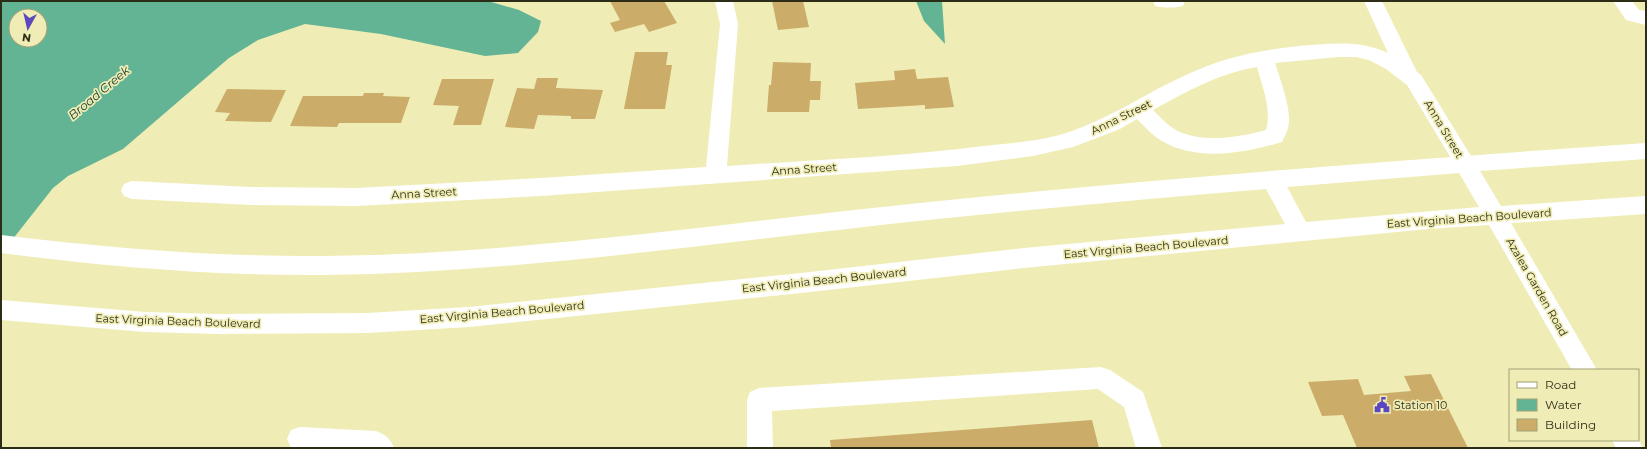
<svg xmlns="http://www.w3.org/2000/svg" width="1647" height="449" viewBox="0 0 1647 449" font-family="Montserrat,sans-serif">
<rect width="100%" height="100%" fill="#efedb5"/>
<path fill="#63b494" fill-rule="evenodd" d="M1,1H488L519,10L541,21L538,32L518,53L485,56L381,34L305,24L258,40L229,58L123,149L68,176L53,188L1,254ZM16,16H40V40H16Z
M916,1H942L945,44L924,21Z"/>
<path fill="#cbac68" d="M610,1H664L677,23L649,32L644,24L615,32L610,23L620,20Z
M772,1H803L809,27L778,30Z
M635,52H668L666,65H672L665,109H624Z
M773,62L811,63L810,81H821L820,100H810L809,112H767L769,85H771Z
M915,69L917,79L948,77L954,107L925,109V105L858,109L855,83L895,80L894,71Z
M537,78H558L556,88L603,90L595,119H571V116L538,115L534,129L505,127L517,88L534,89Z
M442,79H494L481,125H453L459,106L433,105Z
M227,89L286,90L271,122L225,121L230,113L215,112Z
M364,93H384L383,96L410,97L401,123H339L337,127L290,126L303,96H363Z
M1431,374L1468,448H1357L1343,415L1322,416L1308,382L1358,379L1364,395L1411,391L1404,376Z
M1092,420L1099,448H831L830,440Z"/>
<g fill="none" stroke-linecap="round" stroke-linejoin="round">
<path fill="#fff" fill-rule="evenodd" d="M715,1H733L738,24L727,166C813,160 899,157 984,146C1013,143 1044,141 1072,131C1115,116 1152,89 1195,71C1231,55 1272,48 1311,45C1338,43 1363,41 1388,53L1364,1H1382L1417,72L1421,75L1476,164L1472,170L1465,172L1458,170L1407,85L1386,69L1369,60L1356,57H1338L1275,63C1280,78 1290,106 1289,121C1289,128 1285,136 1282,142C1245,153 1198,162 1162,141C1153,136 1145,127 1137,119L1120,129L1073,147L1033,156L957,166L541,196L356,206L251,205L132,199L124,196L121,190L124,184L132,181L251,187L356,188L541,178L706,167L720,24ZM1257,67C1262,86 1272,110 1266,130C1241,137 1205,143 1180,132C1169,127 1161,118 1153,110C1186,92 1219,73 1257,67Z
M1153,1H1185L1183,6C1173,8 1165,8 1155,6Z
M1613,1H1632L1639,10L1646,11V25L1626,20Z
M1101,367L1110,370L1143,392L1162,448H1136L1124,407L1098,389L772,411L773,448H747V400L750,392L759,388Z
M300,427L376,431C386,435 390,438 394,448H291L287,439L291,430Z"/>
<path fill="#fff" fill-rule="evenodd" d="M1646,143V159L1480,171L1501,206L1646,196V214L1511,223L1597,370H1572L1489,225L1428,229L1024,268L792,294L469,327L367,333L217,334L145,332L1,320V300L145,312L217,314L367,313L469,307L792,274L1024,248L1285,224L1266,189C1126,201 986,213 847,229C674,248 500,273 326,275C217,276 109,267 1,253V235C108,248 216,257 324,256C520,254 715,224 910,204C1155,179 1400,160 1646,143ZM1459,173L1479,207L1306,222L1287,187Z
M1638,438L1643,448H1616L1612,440H1638Z"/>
</g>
<defs>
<symbol id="civic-bare" viewBox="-9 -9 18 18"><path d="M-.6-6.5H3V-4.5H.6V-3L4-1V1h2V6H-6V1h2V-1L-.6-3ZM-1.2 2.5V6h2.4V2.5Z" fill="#5c47bf" stroke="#efedb5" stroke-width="2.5" paint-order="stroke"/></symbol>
</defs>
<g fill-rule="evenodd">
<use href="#civic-bare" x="1371" y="394" width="22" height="22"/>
</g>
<g text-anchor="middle" stroke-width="3.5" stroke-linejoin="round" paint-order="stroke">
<g font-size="11" fill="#2d2c17" stroke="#efedb5">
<text transform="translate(1121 117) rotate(-26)" y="4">Anna Street</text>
<text transform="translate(1444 129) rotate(59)" y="4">Anna Street</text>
<text transform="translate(804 169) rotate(-4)" y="4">Anna Street</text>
<text transform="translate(424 193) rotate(-3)" y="4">Anna Street</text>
<text transform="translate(1469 218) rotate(-4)" y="4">East Virginia Beach Boulevard</text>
<text transform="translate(1146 247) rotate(-5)" y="4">East Virginia Beach Boulevard</text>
<text transform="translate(824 280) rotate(-6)" y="4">East Virginia Beach Boulevard</text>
<text transform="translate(1537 287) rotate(60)" y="4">Azalea Garden Road</text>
<text transform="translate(502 312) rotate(-5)" y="4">East Virginia Beach Boulevard</text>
<text transform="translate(178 321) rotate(2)" y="4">East Virginia Beach Boulevard</text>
</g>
<g font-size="11" fill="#2d2c17" stroke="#efedb5" text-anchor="start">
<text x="1394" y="409">Station 10</text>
</g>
<g font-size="12" font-style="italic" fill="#143a2c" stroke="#efedb5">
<text transform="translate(99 93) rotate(-40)" y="4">Broad Creek</text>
</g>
</g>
<rect width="1647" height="449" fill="none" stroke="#2d2c17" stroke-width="4"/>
<rect x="1509" y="369" width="130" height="72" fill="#efedb5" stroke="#a1a076"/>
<rect x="1517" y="382" width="20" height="6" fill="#ffffff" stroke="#a1a076"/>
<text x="1545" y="389" font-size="12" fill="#2d2c17">Road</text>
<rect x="1517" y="399" width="20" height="12" fill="#63b494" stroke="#a1a076"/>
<text x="1545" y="409" font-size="12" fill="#2d2c17">Water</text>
<rect x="1517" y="419" width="20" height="12" fill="#cbac68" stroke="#a1a076"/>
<text x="1545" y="429" font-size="12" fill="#2d2c17">Building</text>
<g transform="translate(28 28) rotate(188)"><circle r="19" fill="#efedb5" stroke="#a1a076"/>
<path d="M0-3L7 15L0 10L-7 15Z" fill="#5c47bf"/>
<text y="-6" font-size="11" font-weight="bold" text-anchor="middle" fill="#2d2c17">N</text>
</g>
</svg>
